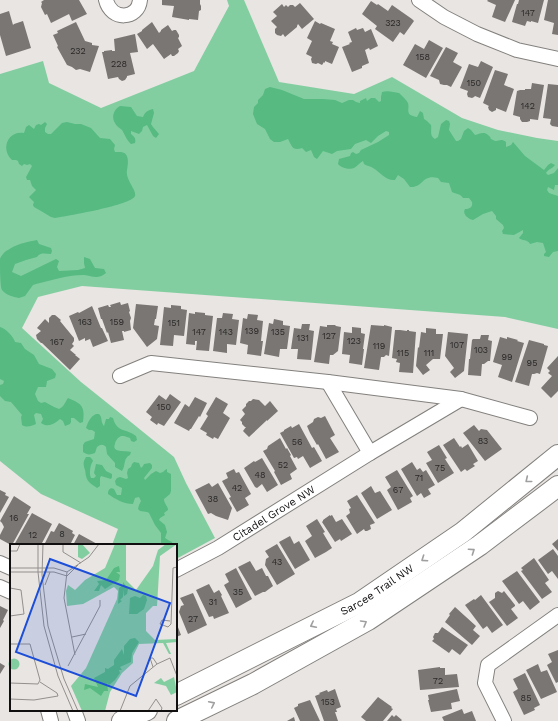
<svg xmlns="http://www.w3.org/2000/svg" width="558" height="721" viewBox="0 0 558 721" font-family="'Work Sans',sans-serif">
<rect width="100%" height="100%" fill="#e8e5e2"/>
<path fill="#83cea0" d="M227,0H244L279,82L354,94L392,77L462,118L498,130L537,138L558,141V329L505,317L82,286L38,297L22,328L81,382L116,410L174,457L186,483L215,538L176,559V545H112L118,529L41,494L0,461V74L43,61L49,83L101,108L194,71L229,6Z"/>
<path fill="#56ba81" d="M270,87L282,90L304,99H323L335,100L342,103L349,100H353L356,102L360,103V101L366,98L367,101L371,98H375L379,102L381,101V97L382,92C388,90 393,92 399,93C402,96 406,99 408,103C410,110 404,115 417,117L420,111L423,113L424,119L427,121L431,125C432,131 429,135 435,139L438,137L441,124L446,120L449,121L450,124L449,130L456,141H458L461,139L464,131L468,128L471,130L475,135C479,134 484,131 488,135C493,139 488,137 493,140C498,143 500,137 506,142V147L511,145L513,142L525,156L544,170L548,165L551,163L555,165C552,169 548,169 546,173L548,175L554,173L558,168V185H555L554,190L548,187L547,190L549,193L558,196V251L553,252L549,257L544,256V254L546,252L543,243L537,242L530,244C528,239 522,241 519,238L523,233V230L514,235L503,234L502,231L504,228L503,225L496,219V216L492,211L483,214L473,220C468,219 462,214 465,209C470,209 473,207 472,202L469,198H463C461,194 456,194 452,192L449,183L441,182L438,178C421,174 424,188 410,187L404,179L398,175L395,180C386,181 380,172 373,168C370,166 367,166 364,164L363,161C359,163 358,166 354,168C350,170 341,168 338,164L339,159L350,156L351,153L353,152L356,154L359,153L361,150L378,142L389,135V132L386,131L378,136L371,143L366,140L355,144L351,149L337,151L332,154L323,151L317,159L314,157L311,150L306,152L302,148C292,151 292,146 288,139L280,142H274L270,139L265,129L257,124L253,114L254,107L258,103V100L263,95L265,89Z
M120,106L131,107L137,116L143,117C145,112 148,110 153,109L154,113L151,124L153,127L159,134L156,138L153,136L147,125L143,127L142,131L139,134L131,131V134C135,137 136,139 135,143L131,144C126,139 125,135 122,130C120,128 116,126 115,123C111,117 114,109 120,106Z
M45,122L47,124L45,128V132L48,134H51L62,123L67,122L75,124H81L91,128L100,138L110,139L115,145L114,149L115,152C117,152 119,152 121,152C130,153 128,164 127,170C125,180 137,190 135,196C132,205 67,216 55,218L51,217L41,211L34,207L33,205L34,202L29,197L36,190L32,186L30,180H27L26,177L32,166L30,164L27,165L24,164L22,166L19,164L18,161L16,160H12C0,149 8,130 24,133L26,127L29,125L34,129L36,125L39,124L41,125Z
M37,240L39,244L51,248L52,251L51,254C46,254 40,252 37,257L26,260L15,264L12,272L21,276L56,259L59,261L57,267L59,271L78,270L85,268L84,263V257L90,259L95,268L104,269L106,273C97,280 93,276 84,275C68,275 52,280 36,284L33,285L25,296L19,298C13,297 6,295 2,290C0,286 0,264 0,259C1,256 5,251 8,250C16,244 27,242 37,240Z
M0,327C5,328 14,337 15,342L21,343L25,349L34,355L39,364L52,369L56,374L55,378L47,381L46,387H38L35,394L38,401L41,403L45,402L54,407L59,409C64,407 65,402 68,398C82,404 85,406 83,422L80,423L74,418H71V422L70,424L65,426L63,421L60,419C54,424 48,428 41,423L43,419L41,414L36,413L34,415L36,424C31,426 27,428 22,425L21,417L22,415L11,402L5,401L0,396V385L3,384L4,381L0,379Z
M96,414H99C103,418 100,421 104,426L106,419H109L110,417L113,418C117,433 126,428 136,436L137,440L134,442L131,441L130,438L124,436H121L118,438C117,440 115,441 115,444C111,453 126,450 131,452L130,455C123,458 126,465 122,471L115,467V463L107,454L106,447C103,444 101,444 97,447L95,453C90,455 87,455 83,452V445L85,442L94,439L95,432L92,430H89L86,428C88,422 90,417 96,414Z
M86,457H90L92,459L93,461C90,465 89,474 91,478H94L96,476L94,473L96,464L102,465L106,471L112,474V477L111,479L101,476L100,478V486L97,488C93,485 87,482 86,476C85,472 86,474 85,470C83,464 83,462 86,457Z
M134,462L139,463L141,468L143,466L144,464L150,463L152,465V468L144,478L145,480L151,474L156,471L160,473L163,472L165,470L167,469V472L171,474V491L170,494L164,499C164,504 168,506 168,510L164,513L165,515L160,518L159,520L165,525L167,532L165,538L168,540L172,542L173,545H161V533L155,525L149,513L147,512L140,511L138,509L139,505L141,501L139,497L135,498L133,504C124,504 115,499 108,494C108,490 110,487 114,489L117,495H121L122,488L116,485L115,481L117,478L120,477L126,479L128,478L127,473L128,469L131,467L132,464Z"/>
<path fill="#797674" d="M44,0H79L87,14L72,21L69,14L51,23L47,14L45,15L41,7L42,3L41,2Z
M162,0H200V4L201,6V10L199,11L198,20L189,19V20L172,17L174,6L162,5Z
M488,0H515L505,22L492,17L496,5L487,1Z
M519,0H544L538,23L531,21V22L527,21L525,26L512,22L517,4H518Z
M548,0H558V35L552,34L554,23L544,20Z
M371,1L377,5L378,4L388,11L392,5L412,19L414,21L404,35L400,32L393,42L375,29L377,26L362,14Z
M300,3L314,19L302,29L298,24L297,26V27L285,37L283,34L281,36L277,35L275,33V29L277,27L271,21L277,16L273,12L282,4L284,7L286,5L288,7L290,5H293L295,7Z
M9,11L13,25L14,24L23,21L31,48L6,56L0,35V14Z
M315,21L320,24L321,23L335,29L330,41L333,42L332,44L339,47L332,64L325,61V63L324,62L322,65L318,63L316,64L312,63L311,59L312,57L306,54L312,41L307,38Z
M76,22L85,41L92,43V45L99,46L90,72L80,69L76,70L72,67L67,65L57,47L58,46L53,35L58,33L57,31Z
M152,22L159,33L161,31V30L168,25L172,31L174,30H176L179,35V37L178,38L182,46L178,49L179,51L178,53L174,56H172L171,54L164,59L153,44L147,49L137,34L142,31V30Z
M356,28L357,30L363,28L365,32L371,29L378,46L370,50L369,48L365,50L369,63L362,66V68L352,72L342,47L350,44L349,43L352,42L348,32Z
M135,34L138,52L130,53L135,74L127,76V77L125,80L122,81L119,79L118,77L108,79L102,52H104V51L112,50V51H115L114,39Z
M429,40L443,48L426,78L403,65L415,44L424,49Z
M446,47L458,53L453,62L462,67L451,87L447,85H444L440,84L439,80L430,76Z
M481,61L493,67L480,98L475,96L474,97L472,98L468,97L467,94L468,91L460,88L469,64L478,67Z
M495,70L508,74L504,85L514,89L506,112L496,108V110L492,112L489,110L488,107L489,106L483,103Z
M532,83L544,85L538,120L530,119V121L527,122H522L520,119V117L513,115L517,91L520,90H525V89H531Z
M548,84L558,85V127L552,126L550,124L551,119L543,118Z
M120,302L121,305L128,303L130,311L129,312L131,318L130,321L131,330L124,332V331H122L124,340L111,343L108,332L107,333L102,319H101L98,308L108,305L109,307H111L110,305Z
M136,304L158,306L156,319H155L154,325L159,326L157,339L147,347L133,328Z
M171,305L181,306V309L187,310L184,336L174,335L173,346L160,345L164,307L171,308Z
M92,306L101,328H102L108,341L93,347L90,339L85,341V338L79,341L69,316L78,312L79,313Z
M195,312L205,313V315L213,316L209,351L196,350L197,341H195V345L186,344L189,313L195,314Z
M223,313L233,314L232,319L239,320L236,345L227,344V353L213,351L217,318H222Z
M248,314L258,315L257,320L263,321L261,341H263L261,356L247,354L248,345L240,343L243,318L247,319Z
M52,315H55L61,320L60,321L74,338V341L72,344L74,346L70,350L76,355H75L80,359L70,370L42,343H41L37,339L36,335L41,331L37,328L45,319L49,323V318Z
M274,319L283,321V325L290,326L287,349H280L279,357L264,354L269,323L273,324Z
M302,324H310L309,330L314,331L311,360L297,359L298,349H291L294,328L301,329Z
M327,325H335L336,326L341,327L338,351L333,355H330L329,364L314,362L320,326L327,327Z
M371,325L384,326V325L392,327L389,356L386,355L384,357H381L379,370L364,368Z
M352,327L361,328V333L365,334L363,349H364L362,365L349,363L350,355L342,354L344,332L352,333Z
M426,328L436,329V334H443L440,359H433L426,365L430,370L423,375L416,366L418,347L419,348L421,332L426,333Z
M395,330H400L407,331V330H409V331L416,332L413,373L399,372L400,363L396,362L397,359L392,358Z
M448,332L468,334L464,371L455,378L450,372L454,368L445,356Z
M481,335H489L488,340L492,341L490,361H488L484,364H482L481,376L468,375L469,359H470L472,340L473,339H480Z
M500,337L507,339V337L518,340L517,341L524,343L512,382L498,377L502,365L493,362Z
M529,340L544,344V345L548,346L540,374L537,373L534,374H532L529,386L515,382Z
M558,356V391L551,398L541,388L552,376L548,373L550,371L547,368Z
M170,394L181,402L164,426L158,423L157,425L150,420L152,417L146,412L159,395L166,400Z
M195,397L207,403L200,417L199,416L191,429H190L189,431L174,423L185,404L189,407Z
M216,397L228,404L223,413L230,418L218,439L214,437L213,439L206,435L207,433L200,429L208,416L206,414Z
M253,399L259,400L265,406L270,401L278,411L267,421V420L249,437L243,431L246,427H245L242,424V422L240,420L245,414L242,410L246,406V404L249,401H251Z
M325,416L335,435L330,438L339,452L326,459L318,444L317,445L310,433L307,426L313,422L314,419L318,417L321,418Z
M299,424L312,448L314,447L322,461L310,468L303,456L298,459L297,457L294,458L280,433L284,431V430L291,426L292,428Z
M474,425L479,431L481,429L487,430L502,449L485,461L463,433Z
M280,438L286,449L287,448L291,455L290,456L297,469L290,474L292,479L281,485L274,472L275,471L263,451L267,449L268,446Z
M454,438L460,447L461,446L462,448L468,444L478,461L473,464L475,466L467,471L465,469L461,472L443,445Z
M439,445L447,458L445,459L454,473L438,483L426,463L432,460L427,452Z
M262,458L278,485L267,492L262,484L257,488L255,487L244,468L254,461L255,462Z
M412,462L417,470L420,468L423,472L426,470L435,485L428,489L431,494L424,498L421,493L417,496L401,469Z
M234,469L236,473L239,472L251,494L245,498L249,505L237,512L229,498L231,497L222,481L228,478L226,473Z
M397,470L413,496L410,498L412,502L398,510L387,490L391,487L385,477Z
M209,483L212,487L218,483L232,508L228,520L216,516L211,513L208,514L195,490Z
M371,486L375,493L380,491L392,510L377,519L361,493Z
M0,490L6,493L5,495L9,497L0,513Z
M357,495L375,523L370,525L371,529L367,531H365L364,529L357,534L346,516L350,513L349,509L351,508L347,501Z
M14,496L31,507L27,514H29L12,545H11L0,539V535L4,527L2,523L0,521Z
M32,513L52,524L41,545H14Z
M330,515V516L332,515L336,522L342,519L352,534L341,541L340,539L335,542L322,522L323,521V520Z
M317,519L325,532L323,533L332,548L326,552L315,558L305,541L312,536L306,526Z
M59,523L73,531L72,533L75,535L70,545H44L51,531L54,532Z
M79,534L99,545H73Z
M290,536L294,544L299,541L310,560L295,569L279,542Z
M558,539V551L552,544Z
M277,544L295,574L277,585L265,565L266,559L269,557L265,551Z
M553,549L558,556V579L552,571L548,574L538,560Z
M534,558L549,580L545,583L552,592L542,599L521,571L523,570L521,568Z
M250,561L256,571L262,568L266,576H268L273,586L265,592H263L255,596L238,567Z
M236,568L252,599L236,608L224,585L229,582L225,574Z
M517,571L540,602L530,610L523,601L519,604L502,581Z
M209,584L214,593L219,590L222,595L221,596L229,613L214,619L213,616L209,617L196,590Z
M498,591L502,593L504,591L515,605V606L511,609L518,618L507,626L489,602L495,598V593Z
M193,593L207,625L188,634L179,612L181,606L184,605L180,598Z
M481,595L503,625L492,633L487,626L483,629L465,605L474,599L475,600Z
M0,606L8,610L3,620L4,621L0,628Z
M455,607L476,626L473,630L480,636L472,645L445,622L450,615L449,614Z
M176,622L181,635L176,637Z
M442,627L468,645L460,655L452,649L449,653L432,641L434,639L433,637L435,633H438Z
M558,650V682L556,683L547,665L552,662L548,654Z
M0,663L5,666L0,674Z
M538,664L541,672L547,670L557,692L541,699L526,670Z
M440,667V668H445V675L457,674L459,687L420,690L418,670Z
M525,673L540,705L534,708L535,710L524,715L513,692L518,689L513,679Z
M335,689L341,707L336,709L337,712H335L338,721H324L315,696L320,694L319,693L327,690L328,692Z
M457,689L460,701L451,703L452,709L431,712L428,700H429L428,695Z
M378,697L392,707L391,708L393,709L383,721H366L361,717Z
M310,700L320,721H300L294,708L298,706V704Z
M462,709L464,714L472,711L476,721H444L442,717Z
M392,715L394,717L396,715L402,720L401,721H387Z
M294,717L295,721H287Z"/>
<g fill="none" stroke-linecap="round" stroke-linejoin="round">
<defs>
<g id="minor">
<path d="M106,0C111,21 138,20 140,0"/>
<path d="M419,0L444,17L477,34L517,50L558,59"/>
<path d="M120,376L151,363L328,382L461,399L530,418"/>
<path d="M328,382L370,453"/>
<path d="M0,563L11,568"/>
<path id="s1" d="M176,570L218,548L370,453L461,399"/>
<path d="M0,587L11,592"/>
<path d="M48,710L51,721"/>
<path d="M74,710L78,721"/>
<path d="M504,721L485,683L488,665L558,615"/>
</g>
<g id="secondary">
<path id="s2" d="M176,695L359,603L463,532L558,455"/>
<path d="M122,721L147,710"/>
<path d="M177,721L253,684L368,620L480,545L558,486"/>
</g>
</defs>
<use href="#minor" stroke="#83807e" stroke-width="16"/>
<use href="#secondary" stroke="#83807e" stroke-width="22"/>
<use href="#minor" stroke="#fff" stroke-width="14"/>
<use href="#secondary" stroke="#fff" stroke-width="20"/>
</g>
<defs><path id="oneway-chevron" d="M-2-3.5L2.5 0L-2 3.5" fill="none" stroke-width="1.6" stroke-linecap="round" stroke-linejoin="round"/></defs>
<g stroke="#a09f9f">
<use href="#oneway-chevron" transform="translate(528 480) rotate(141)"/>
<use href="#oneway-chevron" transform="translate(472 551) rotate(-34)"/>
<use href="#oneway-chevron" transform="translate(424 559) rotate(146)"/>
<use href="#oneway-chevron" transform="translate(364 623) rotate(-30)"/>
<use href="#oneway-chevron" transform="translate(313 625) rotate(153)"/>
<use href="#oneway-chevron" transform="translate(212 704) rotate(-26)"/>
</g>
<g text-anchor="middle" stroke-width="3" stroke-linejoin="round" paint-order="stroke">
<g font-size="9" fill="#2b2928">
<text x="528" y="16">147</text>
<text x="393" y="26">323</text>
<text x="78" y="54">232</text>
<text x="423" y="60">158</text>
<text x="119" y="67">228</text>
<text x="474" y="86">150</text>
<text x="528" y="109">142</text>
<text x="85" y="325">163</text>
<text x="117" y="325">159</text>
<text x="174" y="326">151</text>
<text x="252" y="334">139</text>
<text x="199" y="335">147</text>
<text x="226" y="335">143</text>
<text x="278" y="335">135</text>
<text x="329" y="339">127</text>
<text x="303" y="341">131</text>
<text x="354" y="344">123</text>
<text x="57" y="345">167</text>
<text x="457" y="348">107</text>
<text x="379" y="349">119</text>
<text x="481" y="353">103</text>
<text x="403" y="356">115</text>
<text x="429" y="356">111</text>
<text x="507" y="360">99</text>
<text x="532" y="366">95</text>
<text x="164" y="410">150</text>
<text x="483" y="444">83</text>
<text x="297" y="445">56</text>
<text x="283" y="468">52</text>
<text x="440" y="471">75</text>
<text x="260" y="478">48</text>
<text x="419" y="481">71</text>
<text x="237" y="491">42</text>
<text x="398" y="493">67</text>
<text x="213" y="502">38</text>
<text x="14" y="521">16</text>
<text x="62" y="537">8</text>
<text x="33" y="538">12</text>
<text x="277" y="565">43</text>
<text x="238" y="595">35</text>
<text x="213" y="605">31</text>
<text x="193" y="622">27</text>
<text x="438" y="684">72</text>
<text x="526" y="701">85</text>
<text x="328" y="705">153</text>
</g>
<g font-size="11" fill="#110f0f" stroke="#f5f2ef">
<text dy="4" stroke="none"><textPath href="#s1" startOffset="113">Citadel Grove NW</textPath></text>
<text dy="4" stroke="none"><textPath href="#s2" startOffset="227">Sarcee Trail NW</textPath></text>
</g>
</g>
<g transform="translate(10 544)">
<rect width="167" height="167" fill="#e8e5e2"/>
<path d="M68,0H72L80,9L72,15L68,13ZM105,0H116V36L126,46L143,22L148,6L156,0H167L150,12L147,62H143L136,69V87L145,96L167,95V98L156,99L161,110H159L153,99L129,100L123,112V119L112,129L100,148L95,167H72L61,142L76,124L107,55L108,47L104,43L73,60L57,62L56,47L58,41L65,46L75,36L95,24ZM-1.5 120a5.5 5.5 0 1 1 11 0a5.5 5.5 0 1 1-11 0ZM164,133L167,148L161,151L156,142L144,139L151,134L154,138Z" fill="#83cea0"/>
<path d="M109,22L110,28H106L110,31L109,36L95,45L91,41L89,47H84L89,40L87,37L96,36L104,24ZM113,38L118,45L117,50L114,52V45L113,53L110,56L112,57L108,60L109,44L113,41ZM133,51L136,52L137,56L134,65L127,70H119L120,54L125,52L130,54ZM120,95L125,94L129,98L122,109L121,118L110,123L112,126H109L110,129L105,136L99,141L97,139L98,147H94L91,152L80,144L74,146L75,140L88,143L84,134L95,128V124L98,125L104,121V116L112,105L114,111V102Z" fill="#56ba81"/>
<path fill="none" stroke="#928f8e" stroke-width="1" d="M28,0V28L34,82L48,132L63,167M33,0L32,31L38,82L54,135L68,167M53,0V8L71,19M0,7H7L10,0M0,24H44L57,28M0,28H44L57,32M57,32L68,21M35,41L40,28M0,44L11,46L14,70L0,72M160,77L152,76L150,80L158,83L161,80L163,24L167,23M62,93L76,90M0,100H20L30,136L28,140L0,139M65,111L54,54L57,28L79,13L89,0M58,122L90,62V56M143,123L140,114H143L147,120M0,155L24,156L48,152L47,149L30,138M110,167L120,142L147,120L160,114L167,132M138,167L146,155L152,164L151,167"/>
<path fill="#1d4ed8" fill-opacity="0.15" stroke="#1d4ed8" stroke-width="2" d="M40,15L160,59L126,152L6,108Z"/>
<rect width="167" height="167" fill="none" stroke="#110f0f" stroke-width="2"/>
</g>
</svg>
